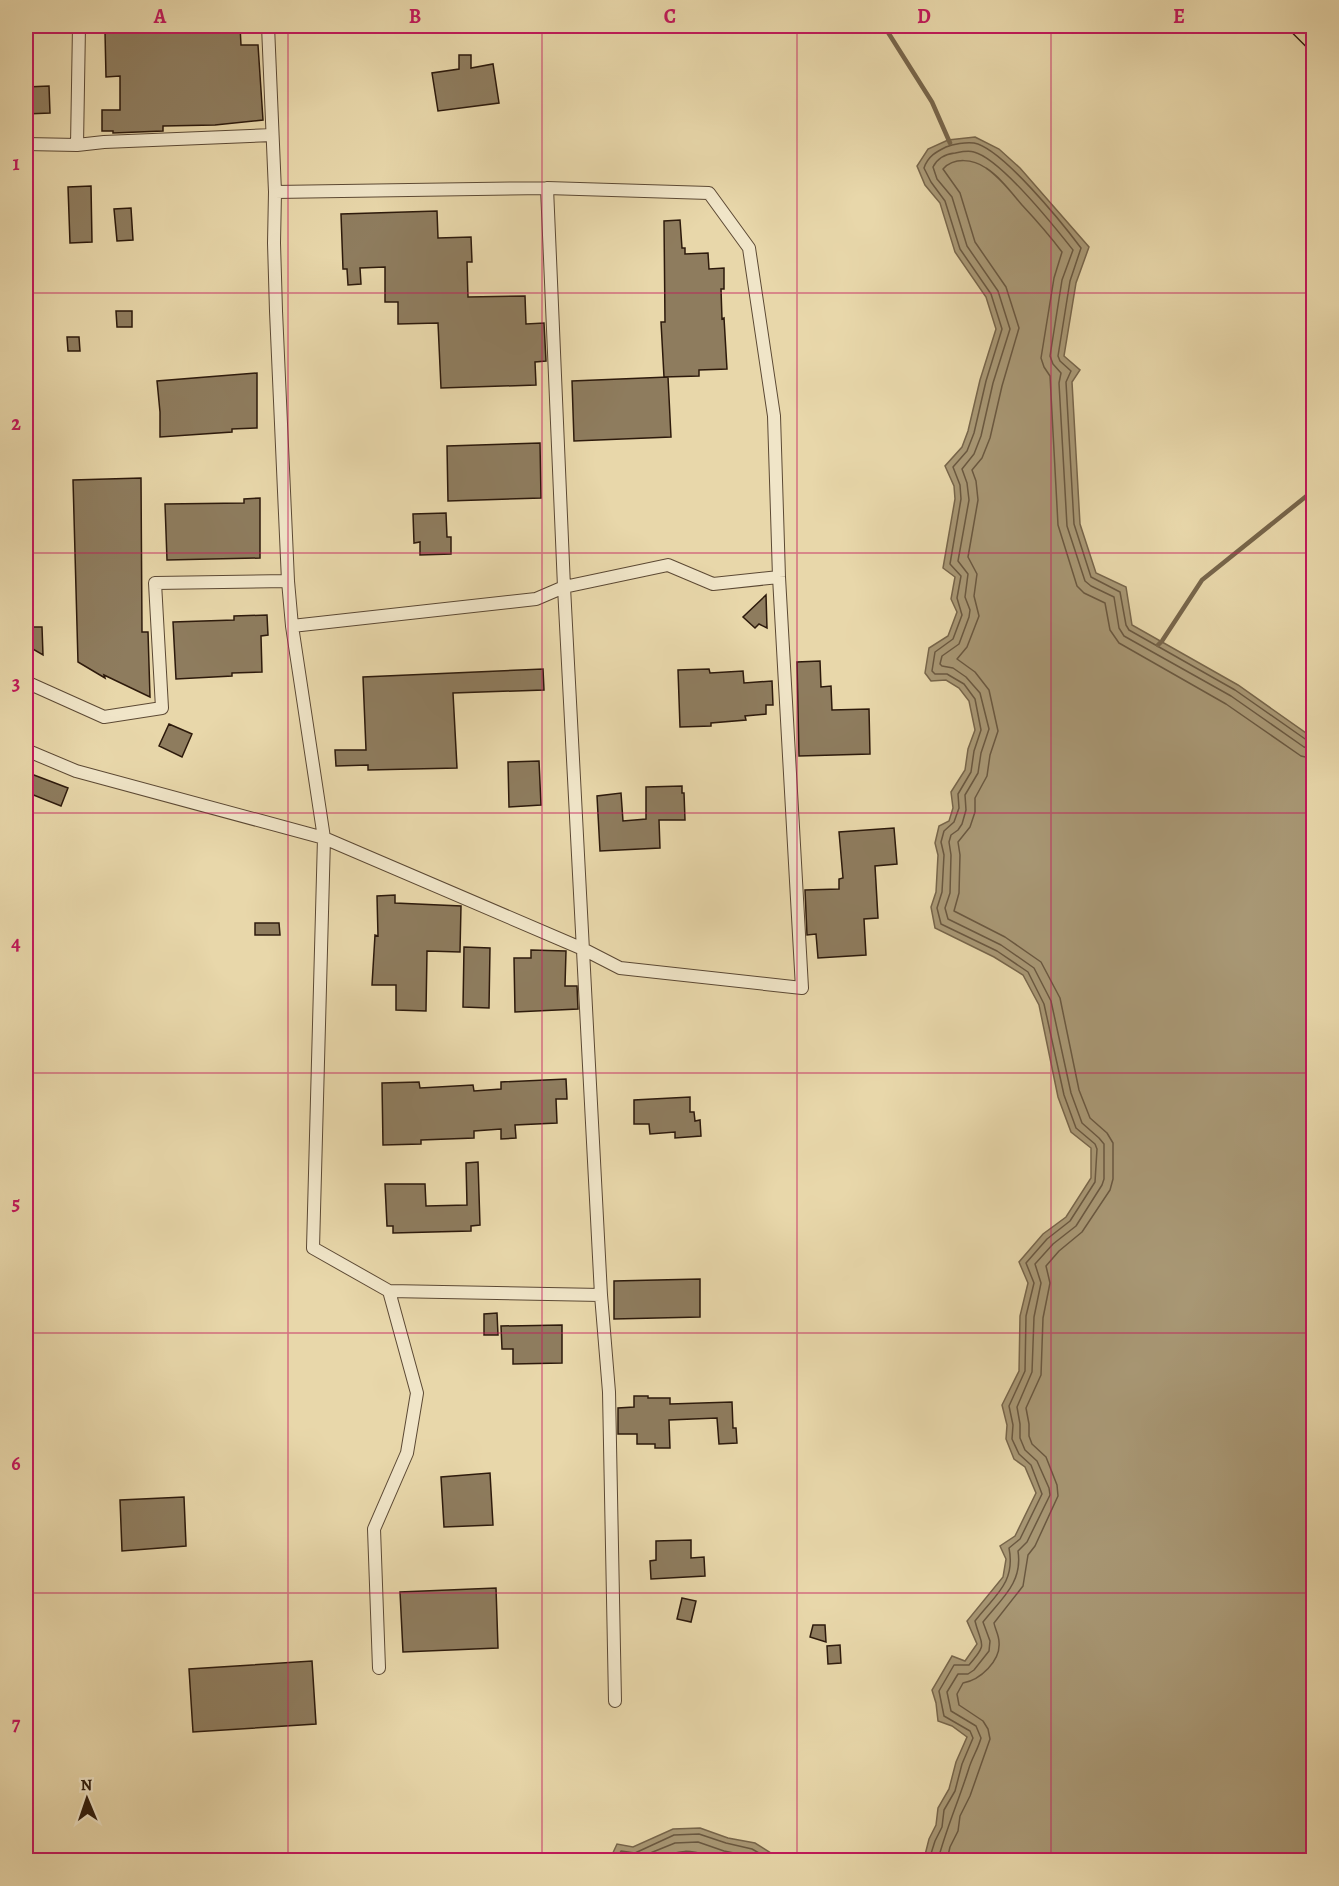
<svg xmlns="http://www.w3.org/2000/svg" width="1339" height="1886" viewBox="0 0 1339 1886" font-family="Alegreya,serif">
<rect width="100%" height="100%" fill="#e8d7aa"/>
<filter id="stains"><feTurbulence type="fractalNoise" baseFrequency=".00333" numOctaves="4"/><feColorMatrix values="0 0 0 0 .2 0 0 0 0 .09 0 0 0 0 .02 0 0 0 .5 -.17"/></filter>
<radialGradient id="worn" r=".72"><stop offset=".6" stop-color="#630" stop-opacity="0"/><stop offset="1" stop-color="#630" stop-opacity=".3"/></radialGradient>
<path fill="#a89774" stroke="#77654a" stroke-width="1.5" d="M975,137L999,149L1020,168L1089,247L1076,283L1064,356L1080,370L1072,382L1080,524L1096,573L1126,587L1132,625L1238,685L1313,738V1860H922L925,1855L929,1839L936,1825L938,1808L949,1789L956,1762L967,1737L952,1726L938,1721L936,1703L932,1690L952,1656L965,1661L977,1644L967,1621L1003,1577L1006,1559L1000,1546L1015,1536L1036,1493L1025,1467L1014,1459L1006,1439L1007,1425L1002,1405L1019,1371L1020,1316L1028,1283L1019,1262L1043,1234L1066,1217L1091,1178V1148L1071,1132L1058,1097L1039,1005L1023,975L994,957L935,928L931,907L936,892L938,855L935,843L939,826L949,821L953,808L951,792L965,770L968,749L975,730L969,701L959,688L946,680L931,681L925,673L929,648L948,636L957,612L951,599L955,577L943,568L955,499L954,486L945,466L962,447L968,431L980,380L996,329L986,297L955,252L940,203L925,185L917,166L928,149L948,140Z
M700,1828L728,1838L755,1843L782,1860H603L611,1857L617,1844L633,1847L673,1829Z
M471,1853L491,1854L496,1860H467Z"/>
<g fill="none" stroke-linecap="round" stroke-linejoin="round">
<path stroke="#6a5840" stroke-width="1.5" d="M616,1860L621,1851L635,1853L674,1835L699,1834L726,1843L752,1849L771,1860
M633,1860L675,1843L698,1842L724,1851L749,1856L757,1860
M656,1860C689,1844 696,1854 728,1860
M929,1860L935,1841L942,1827L944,1810L955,1791L962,1764L973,1738L970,1731L944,1716L939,1691L954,1665H969C989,1642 981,1646 975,1621C994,1596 1016,1583 1009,1548L1020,1539L1042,1494L1031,1465L1019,1454L1012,1439L1013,1425L1009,1406L1025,1371L1026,1316L1034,1283L1026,1263L1047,1239L1070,1221L1095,1182L1097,1149L1095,1144L1076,1128L1064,1095L1044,1004L1028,972L997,951L941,924L937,908L942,892L944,855L941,842L944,831L954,822L959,808L958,794L971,772L974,751L981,730L975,699L964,684L947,674H935L932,671L935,652L953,639L962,615L957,598L961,576L950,564L961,499L960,485L953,467L967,451L974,433L986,381L1002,329L991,294L960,249L945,201L931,182L924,168C928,156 936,152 946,147C953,144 966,142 974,143C1002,148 1063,224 1081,248L1070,281L1058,356L1060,361L1071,371L1066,382L1074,524L1091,577L1120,592L1126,625L1129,630L1235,690L1308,741L1314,742
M938,1860C946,1829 959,1800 969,1768C972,1758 978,1749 981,1738L976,1726L951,1711L947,1692L958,1674H968L974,1670L989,1651L990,1641L983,1622C1001,1599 1023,1583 1018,1551L1027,1542L1050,1495L1049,1488L1037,1461L1025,1450L1020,1438V1424L1017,1407L1032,1372L1034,1317L1041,1283L1035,1264L1053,1244L1076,1226L1102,1185L1104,1179V1144L1099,1138L1082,1123L1071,1093L1051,1001L1034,968L1001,945L948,919L945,908L950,893L951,855L949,842L951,835L958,830L962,824L966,810L965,795L978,773L981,753L989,729L980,693L966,677L953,668L942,666L940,664L942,656L959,644L969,617L970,610L965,597L968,574L958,561L969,500L967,483L962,469L974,454L981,436L993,383L1010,329L998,291L967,246L952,197L937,179L933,167C937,159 945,154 955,153C960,152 968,150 974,152C1001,159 1054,226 1073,250L1062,280L1050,356L1053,364L1061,373L1059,383L1067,526L1085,581L1091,586L1114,597L1119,628L1124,636L1231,696L1304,747L1314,750
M947,1860L950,1847L958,1831L960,1816L970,1796L990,1739L988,1729L983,1721L959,1705L957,1694L963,1683C980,1680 1001,1661 999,1642C999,1635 995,1629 994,1623L1023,1586L1028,1555L1035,1546L1058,1496L1057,1485L1046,1457L1032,1444L1029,1436V1424L1026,1408L1041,1375L1043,1318L1050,1283L1046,1266L1059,1251L1082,1232L1110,1190L1113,1179V1143L1107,1133L1090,1118L1079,1090L1060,998L1041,962L1005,937L954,911L959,893L960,855L958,842L970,827L975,812V798L987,776L990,755L998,731L989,690L975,672L957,659L967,647L979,616L974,596L977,574L968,557L978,500L976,481L972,470L982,458L990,438L1002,386L1019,328L1006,287L975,242L960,193L943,169C954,157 973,159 986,168C1000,177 1011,192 1022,205C1036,220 1050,236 1062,252L1054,278L1041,358L1044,367L1050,376L1058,525L1077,586L1084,593L1105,603L1110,630L1119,643L1226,704L1301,756L1314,759"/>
<path stroke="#77654a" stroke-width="4.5" d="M884,26L932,102L950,143
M1158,645L1162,641L1202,580L1314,490"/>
</g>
<path fill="#8e7c5e" stroke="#2d1a0c" stroke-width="1.5" d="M240,26L241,45H258L263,120L215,125L163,126V131L113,133V131H102V110H120V76L106,77L105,32Z
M459,55H471V68L493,64L499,103L438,111L432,73L459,69Z
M49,86L50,113L26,114V87Z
M91,186L92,242L70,243L68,187Z
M131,208L133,240L117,241L114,209Z
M437,211L438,238L471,237L472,262H467L468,297L525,296L526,324L544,323L546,361L535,362L536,385L441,388L438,323L398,324V302H385V267L360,268L361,284L348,285L347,269H343L341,214Z
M680,220L682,248H685V254L708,253L709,269L724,268V289H721L722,319L724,318L727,369L699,370V376L664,377L661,322H665L664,221Z
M116,311H132V327H117Z
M67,337H79L80,351H68Z
M257,373V428L232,429V432L160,437V412L157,381Z
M668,377L671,437L574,441L572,381Z
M540,443L541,498L448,501L447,446Z
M141,478L142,632H148L150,697L104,675L105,678L78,662L73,480Z
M260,498V558L167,560L165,504L244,503V499Z
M446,513L447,537H451V554L420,555V542L414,543L413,514Z
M766,595L767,628L759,624L755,628L743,617Z
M267,615L268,635L261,636L262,672L232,673V676L176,679L173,622L234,620V616Z
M26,627H42L43,655L26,645Z
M820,661L821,687L831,686L832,710L869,709L870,754L799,756L797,662Z
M543,669L544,690L453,693L457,768L368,770V765L336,766L335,750H366L363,677Z
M709,669L710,673L743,671L744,683L772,681L773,705H766V714L745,716L746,720L711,723V726L680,727L678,670Z
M169,724L192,734L182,757L159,746Z
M539,761L541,805L509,807L508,762Z
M26,772L68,788L61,806L26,792Z
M682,786V793H684L685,820H659L660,848L600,851L597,796L621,793L623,821L646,819V787Z
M894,828L897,864L875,866L878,918L864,919L866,955L818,958L816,934L807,935L805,890L839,889V879L843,878L839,832Z
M395,895V903L461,906L460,952L427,951L426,1011L396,1010V985H372L375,935L378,936L377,896Z
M255,923H279L280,935H255Z
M464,947L490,948L489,1008L463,1007Z
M531,950L566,951L565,986H577L578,1009L515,1012L514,958H531Z
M566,1079L567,1099H556L557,1123L515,1125L516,1138L501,1139V1129L474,1131V1138L421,1140V1144L383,1145L382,1083L419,1082L420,1088L473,1085L474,1091L501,1089V1082Z
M690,1097V1112H694L695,1121L700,1120L701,1136L675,1138V1132L650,1134L649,1124H634V1100Z
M478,1162L480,1225L471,1226V1231L393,1233V1226H387L385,1184H425L426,1206L467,1205L466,1163Z
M700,1279V1317L614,1319V1281Z
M497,1313L498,1335H484V1314Z
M562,1325V1363L513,1364V1349H502L501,1326Z
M634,1396H648V1398H670V1404L732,1402L733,1428H736L737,1443L719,1444L717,1418L669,1420L670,1448H655V1444H637V1434H618V1408L634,1407Z
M490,1473L493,1525L444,1527L441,1477Z
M184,1497L186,1546L122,1551L120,1500Z
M691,1540V1558L704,1557L705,1576L651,1579L650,1561L656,1560V1541Z
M496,1588L498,1648L403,1652L400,1592Z
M682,1598L696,1601L691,1622L677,1619Z
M813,1625H825L826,1642L810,1637Z
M840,1645L841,1663L828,1664L827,1646Z
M312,1661L316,1724L193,1732L189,1669Z"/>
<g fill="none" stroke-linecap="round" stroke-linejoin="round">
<defs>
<path id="street" d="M268,26L275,192L274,243L276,311L288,581L292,626L324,838L313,1248L389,1291L417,1393L407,1453L374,1529L379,1668
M26,144L77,145L104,142L272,135
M77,145L79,26
M547,188L564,587L601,1295L609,1392L615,1701
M292,626L536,599L564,587L668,565L713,584L779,577
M26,682L104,717L162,708L155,583L288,581
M26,750L76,771L324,838L583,949L620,968L802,988L779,577L774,416L749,248L709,193L547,188L275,192
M389,1291L601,1295
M26,1857L27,1860"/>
<path id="highway" d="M1302,26L1314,38"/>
</defs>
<use href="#street" stroke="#5c4934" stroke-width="14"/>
<use href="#highway" stroke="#2d1a0c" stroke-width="25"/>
<use href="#street" stroke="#f0e5c8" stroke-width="12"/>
<use href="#highway" stroke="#e8d7aa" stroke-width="22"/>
</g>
<path fill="none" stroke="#c2185b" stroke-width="1.5" stroke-opacity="0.55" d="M288,26V1860M542,26V1860M797,26V1860M1051,26V1860M26,293H1314M26,553H1314M26,813H1314M26,1073H1314M26,1333H1314M26,1593H1314"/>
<rect width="1339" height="1886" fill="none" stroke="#e8d7aa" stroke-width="66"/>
<g transform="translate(87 1799) rotate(358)" stroke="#f0e5c8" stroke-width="4.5" paint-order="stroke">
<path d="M0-4.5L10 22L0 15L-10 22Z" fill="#2d1a0c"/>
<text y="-9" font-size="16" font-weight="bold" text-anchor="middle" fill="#2d1a0c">N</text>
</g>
<rect x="33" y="33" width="1273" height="1820" fill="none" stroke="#c2185b" stroke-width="2"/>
<g font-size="20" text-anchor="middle" font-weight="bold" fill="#c2185b">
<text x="160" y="23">A</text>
<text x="415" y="23">B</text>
<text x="670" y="23">C</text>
<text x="924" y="23">D</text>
<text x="1179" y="23">E</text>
<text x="16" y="170">1</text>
<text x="16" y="430">2</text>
<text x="16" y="690">3</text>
<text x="16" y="950">4</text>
<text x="16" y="1210">5</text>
<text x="16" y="1470">6</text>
<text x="16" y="1730">7</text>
</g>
<rect width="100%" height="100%" filter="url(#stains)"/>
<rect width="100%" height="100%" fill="url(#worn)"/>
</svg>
